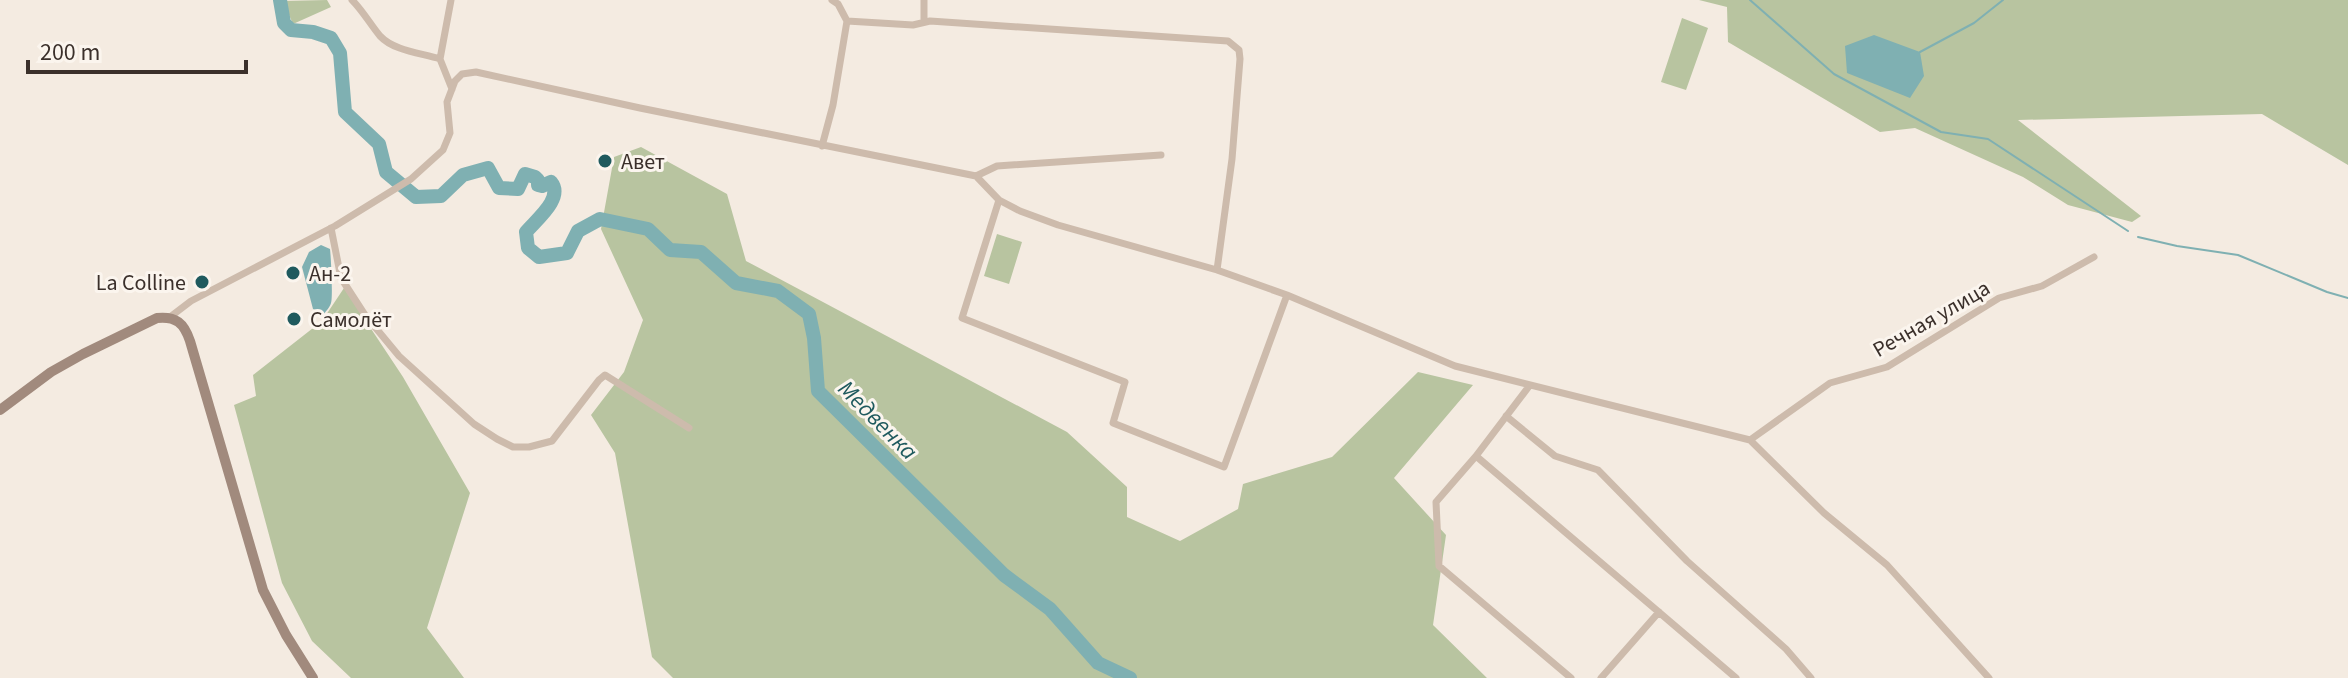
<svg xmlns="http://www.w3.org/2000/svg" width="2348" height="678" viewBox="0 0 2348 678" font-family="'Source Sans 3',sans-serif">
<rect width="100%" height="100%" fill="#f4ebe1"/>
<path fill="#b8c4a0" d="M327,0L331,7L293,24L283,1Z
M1699,0H2348V165L2262,114L2018,120L2141,216L2132,222L2068,205L2023,177L1915,128L1880,132L1728,42L1727,7Z
M1682,18L1708,28L1686,90L1661,82Z
M641,147L727,194L746,261L1067,432L1127,487V517L1180,541L1238,509L1243,484L1332,457L1418,372L1473,385L1394,478L1446,535L1433,625L1487,678H673L652,657L615,453L591,415L624,372L643,320L601,229L614,157Z
M997,234L1022,242L1009,284L984,276Z
M344,288L403,377L470,493L427,628L464,678H351L312,641L282,583L234,405L256,396L253,375L322,321Z"/>
<path fill="#7fb0b2" d="M1874,35L1920,52L1924,76L1910,98L1847,73L1845,46Z
M321,245L330,249C331,257 333,298 331,303C330,307 326,311 324,314L313,309L302,267L309,252Z"/>
<g fill="none" stroke-linecap="round" stroke-linejoin="round">
<path stroke="#7fb0b2" stroke-width="2" d="M1750,0L1834,74L1941,132L1988,139L2128,231
M1920,52L1974,23L2003,0
M2138,237L2177,246L2238,255L2327,292L2348,298"/>
<path stroke="#7fb0b2" stroke-width="14" d="M280,0L284,23L291,30L313,32L331,38L340,53L345,112L379,144L386,172L416,197L441,196L463,175L488,168L499,188L518,189L525,174L535,177L538,180V185L542,186L551,182C564,198 537,219 526,232L528,248L539,257L567,253L578,231L600,219L648,229L670,250L701,252L736,283L778,291L809,314L814,338L818,391L1004,575L1050,609L1098,663L1130,678"/>
<path stroke="#cdbbac" stroke-width="7" d="M352,0C363,11 370,24 380,36C394,51 421,53 440,59
M451,0L440,59L452,89
M832,0L838,4L847,21
M924,22V0
M822,146L833,105L847,21L913,25L930,21L1228,41L1239,50L1240,59L1232,159L1217,270
M976,176L997,166L1161,155
M999,200L962,318L1125,382L1113,423L1224,467L1287,295
M331,228L341,278L365,315L399,356L474,424L497,439L513,447H529L552,441L599,380L605,375L689,428
M170,317L191,301L335,226L411,179L443,150L450,133L447,102L455,81L462,74L476,72L640,108L976,176L999,200L1020,211L1058,225L1217,270L1287,295L1455,366L1750,440L1824,513L1887,565L1989,678
M1530,385L1476,456L1736,678
M1506,416L1555,456L1598,470L1687,561L1786,649L1811,678
M1750,440L1830,383L1887,367L1999,298L2042,286L2094,257
M1476,456L1436,502L1439,566L1571,678
M1601,678L1659,612"/>
<path stroke="#a18a7d" stroke-width="10" d="M0,410L51,372L83,354L157,318C176,316 184,323 190,341L263,590L286,635L313,678"/>
</g>
<g fill="#1f5a5e" stroke="#fbf5ee" stroke-width="3">
<circle cx="605" cy="161" r="8"/>
<circle cx="293" cy="273" r="8"/>
<circle cx="202" cy="282" r="8"/>
<circle cx="294" cy="319" r="8"/>
</g>
<g text-anchor="middle" stroke-width="6" stroke-linejoin="round" paint-order="stroke">
<g font-size="22" fill="#3b302b" stroke="#fbf5ee" text-anchor="start">
<text x="621" y="169">Авет</text>
<text x="309" y="281">Ан-2</text>
<text x="186" y="290" text-anchor="end">La Colline</text>
<text x="310" y="327">Самолёт</text>
</g>
<g font-size="22" fill="#3b302b" stroke="#fbf5ee">
<text transform="translate(1931 318) rotate(-30)" y="8">Речная улица</text>
</g>
<g font-size="24" font-style="italic" fill="#1f5a5e" stroke="#fbf5ee">
<text transform="translate(878 420) rotate(45)" y="8">Медвенка</text>
</g>
</g>
<path d="M28 60v12h218v-12" fill="none" stroke="#3b302b" stroke-width="4"/>
<text x="40" y="60" font-size="24" fill="#3b302b" stroke="#fbf5ee" stroke-width="6" paint-order="stroke">200 m</text>
</svg>
